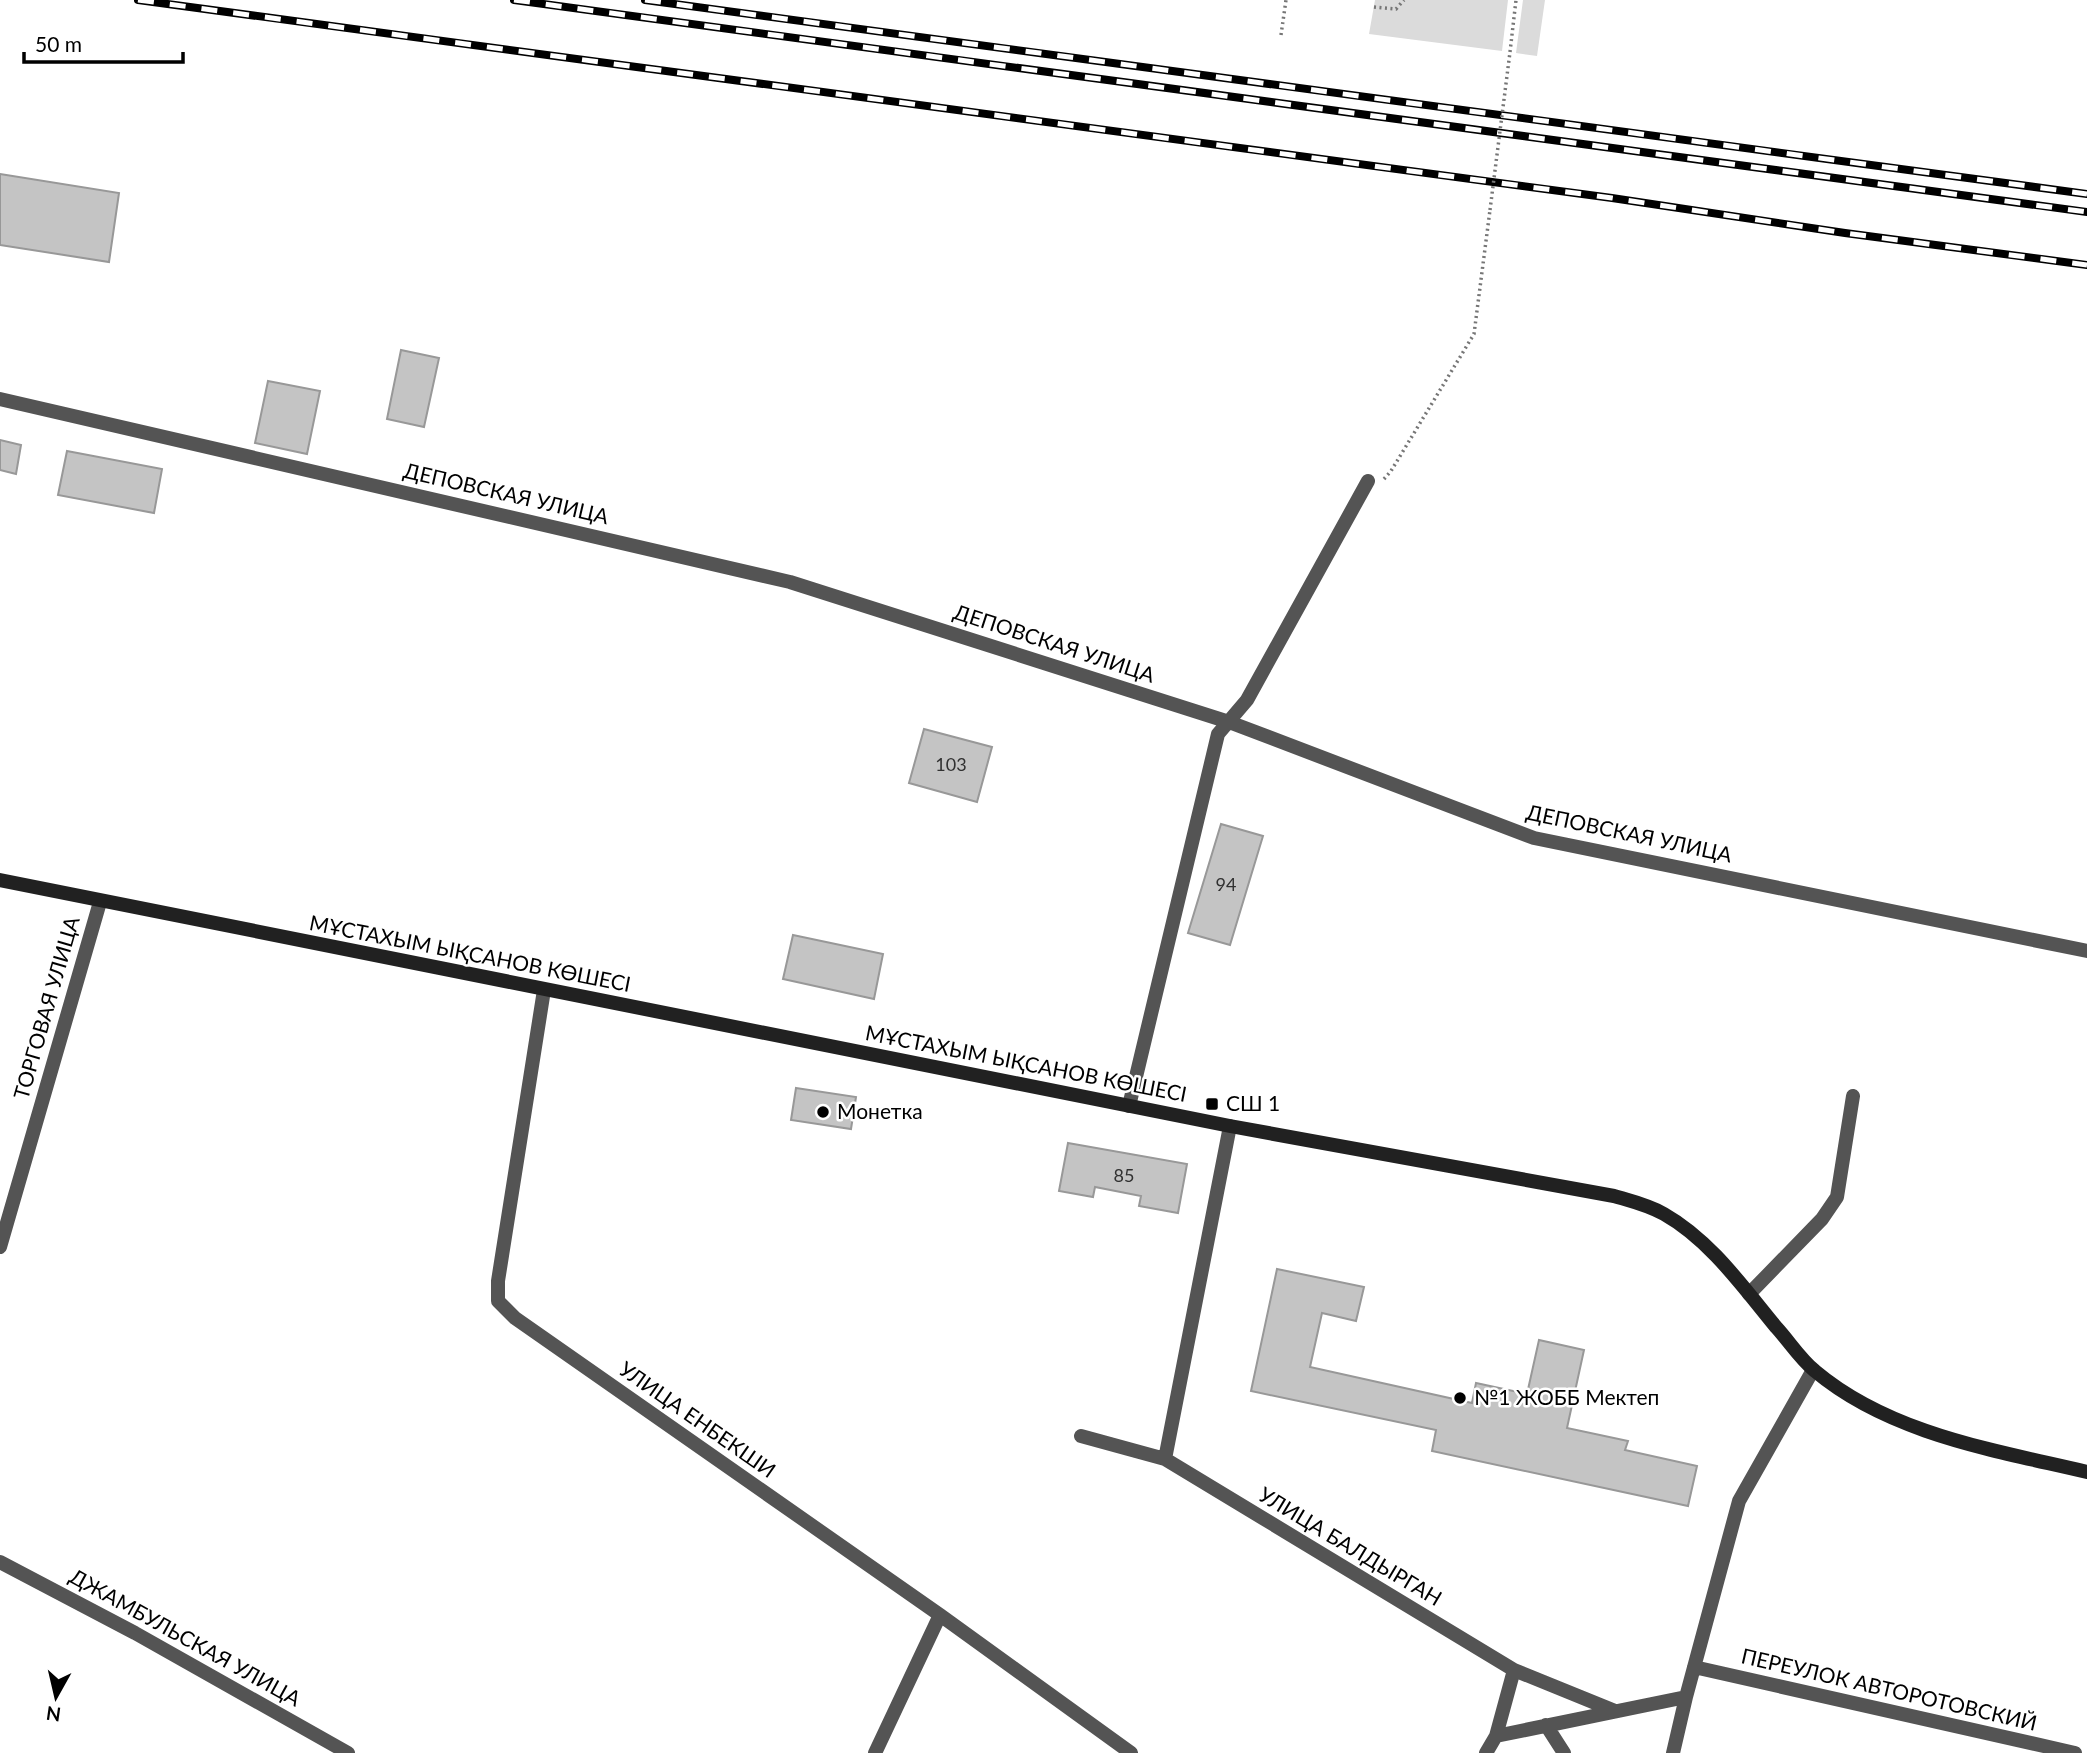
<svg xmlns="http://www.w3.org/2000/svg" width="2087" height="1753" viewBox="0 0 2087 1753" font-family="Lato,sans-serif">
<rect width="100%" height="100%" fill="#fff"/>
<path fill="#dbdbdb" d="M1375,0H1508L1502,51L1369,34Z
M1523,0H1545L1537,56L1516,53Z"/>
<path fill="#c4c4c4" stroke="#989898" stroke-width="2" d="M0,174L119,193L109,262L0,245Z
M401,350L439,358L424,427L387,419Z
M268,381L320,391L307,454L255,443Z
M0,440L21,445L16,474L0,470Z
M67,451L162,469L154,513L58,495Z
M924,729L992,747L977,802L909,783Z
M1221,824L1263,836L1230,945L1188,933Z
M793,935L883,954L874,999L783,979Z
M796,1088L856,1097L851,1129L791,1120Z
M1068,1143L1187,1164L1178,1213L1139,1206L1141,1196L1095,1187L1093,1197L1059,1191Z
M1277,1269L1364,1287L1356,1321L1322,1313L1310,1367L1472,1403L1476,1383L1527,1394L1539,1340L1584,1350L1567,1428L1628,1441L1625,1450L1697,1466L1688,1506L1432,1451L1436,1430L1251,1391Z"/>
<g fill="none" stroke-linecap="round" stroke-linejoin="round">
<path stroke="#767676" stroke-width="3.5" stroke-dasharray="2 3.5" stroke-linecap="butt" d="M1374,7L1396,9L1404,0
M1281,35L1286,0
M1510,52L1516,0
M1384,479L1391,471L1474,334L1490,210"/>
<path stroke="#545454" stroke-width="14" d="M0,399L790,582L1229,722L1534,838L2087,951
M544,990L498,1281V1301L515,1318L940,1615L1131,1753
M1129,1106L1218,734L1247,700L1368,481
M0,1247L100,902
M1749,1294L1822,1219L1837,1197L1853,1096
M1081,1436L1165,1459L1514,1670
M1165,1459L1230,1126
M0,1562L135,1633L348,1753
M1694,1667L2075,1753
M1546,1725L1564,1753
M1496,1736L1686,1697L1739,1501L1813,1370
M875,1753L940,1615
M1486,1753L1496,1736L1514,1670L1615,1711
M1673,1753L1686,1697"/>
<path stroke="#212121" stroke-width="14" d="M0,880L1230,1126L1614,1196C1631,1201 1648,1205 1664,1214C1710,1240 1743,1287 1776,1327C1789,1341 1800,1359 1815,1371C1890,1434 1994,1450 2087,1472"/>
<defs>
<path id="rail" d="M138,0L1612,198L1845,233L2087,265
M514,0L2087,212
M645,0L2087,194"/>
</defs>
<use href="#rail" stroke="#000" stroke-width="8"/>
<use href="#rail" stroke="#fff" stroke-width="5" stroke-dasharray="16" stroke-linecap="butt"/>
<path stroke="#767676" stroke-width="3.5" stroke-dasharray="2 3.5" stroke-linecap="butt" d="M1490,210L1510,52"/>
</g>
<g fill="#000" stroke="#fff" stroke-width="2.5">
<rect x="1205" y="1097" width="14" height="14" rx="3.5"/>
<circle cx="823" cy="1112" r="7"/>
<circle cx="1460" cy="1398" r="7"/>
</g>
<g text-anchor="middle" stroke-width="5" stroke-linejoin="round" paint-order="stroke">
<g font-size="18" fill="#313131">
<text x="951" y="771">103</text>
<text x="1226" y="891">94</text>
<text x="1124" y="1182">85</text>
</g>
<g font-size="21" fill="#000" stroke="#fff">
<text transform="translate(506 494) rotate(13)" y="7">ДЕПОВСКАЯ УЛИЦА</text>
<text transform="translate(1054 644) rotate(18)" y="7">ДЕПОВСКАЯ УЛИЦА</text>
<text transform="translate(1629 834) rotate(12)" y="7">ДЕПОВСКАЯ УЛИЦА</text>
<text transform="translate(470 954) rotate(11)" y="7">МҰСТАХЫМ ЫҚСАНОВ КӨШЕСІ</text>
<text transform="translate(47 1008) rotate(-74)" y="7">ТОРГОВАЯ УЛИЦА</text>
<text transform="translate(1026 1064) rotate(11)" y="7">МҰСТАХЫМ ЫҚСАНОВ КӨШЕСІ</text>
<text transform="translate(697 1420) rotate(35)" y="7">УЛИЦА ЕНБЕКШИ</text>
<text transform="translate(1350 1547) rotate(31)" y="7">УЛИЦА БАЛДЫРГАН</text>
<text transform="translate(185 1638) rotate(29)" y="7">ДЖАМБУЛЬСКАЯ УЛИЦА</text>
<text transform="translate(1889 1690) rotate(13)" y="7">ПЕРЕУЛОК АВТОРОТОВСКИЙ</text>
</g>
<g font-size="21" fill="#000" stroke="#fff" text-anchor="start">
<text x="1226" y="1111">СШ 1</text>
<text x="837" y="1119">Монетка</text>
<text x="1474" y="1405">№1 ЖОББ Мектеп</text>
</g>
</g>
<g transform="translate(56 1697) rotate(188)" stroke="#ffffff" stroke-width="5" paint-order="stroke">
<path d="M0-5L12 26L0 18L-12 26Z" fill="#000000"/>
<text y="-10" font-size="19" font-weight="bold" text-anchor="middle" fill="#000000">N</text>
</g>
<path d="M24 52v10h159v-10" fill="none" stroke="#000000" stroke-width="3.5"/>
<text x="35" y="52" font-size="21" fill="#000000" stroke="#ffffff" stroke-width="5" paint-order="stroke">50 m</text>
</svg>
